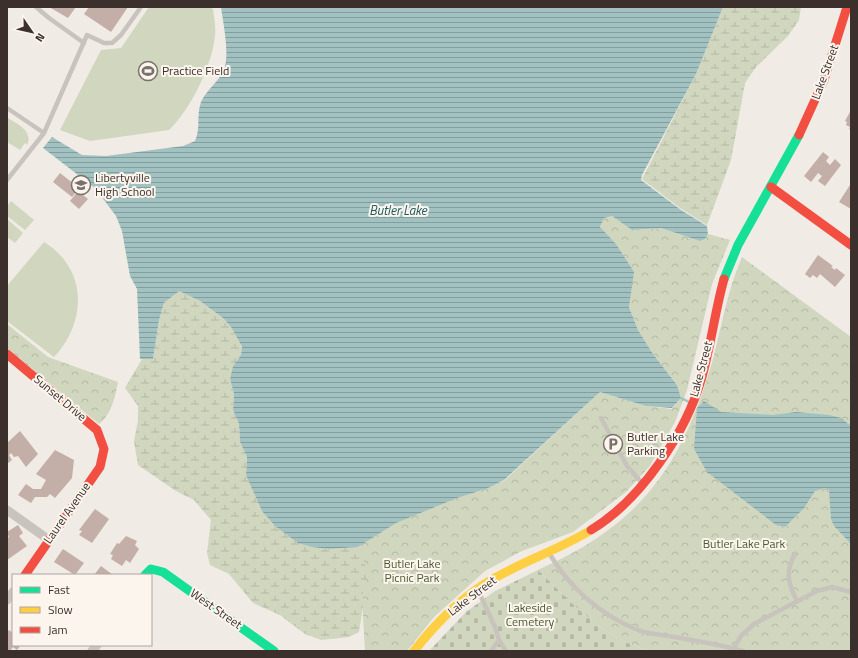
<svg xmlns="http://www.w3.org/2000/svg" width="858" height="658" viewBox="0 0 858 658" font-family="'Titillium Web',sans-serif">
<defs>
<pattern id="forest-crowns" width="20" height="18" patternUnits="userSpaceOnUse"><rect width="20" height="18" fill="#d1d6bf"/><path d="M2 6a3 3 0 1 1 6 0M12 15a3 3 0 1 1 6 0" fill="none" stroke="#b4b8a4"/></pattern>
<pattern id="wetland-marsh" width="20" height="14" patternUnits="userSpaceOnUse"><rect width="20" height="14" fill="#d1d6bf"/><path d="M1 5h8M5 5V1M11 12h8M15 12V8" fill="none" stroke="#b4b8a4"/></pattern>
<pattern id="cemetery-stones" width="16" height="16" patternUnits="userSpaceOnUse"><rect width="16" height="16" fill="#d1d6bf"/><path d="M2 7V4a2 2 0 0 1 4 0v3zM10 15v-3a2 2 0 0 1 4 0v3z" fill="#b4b8a4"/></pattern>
<pattern id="water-rules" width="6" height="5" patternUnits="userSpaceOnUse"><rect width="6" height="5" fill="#a1c2c1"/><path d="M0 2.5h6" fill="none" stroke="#849e9d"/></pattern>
</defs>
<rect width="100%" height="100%" fill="#f0ebe5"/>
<path fill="#d1d6bf" d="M149,7H210L213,9C214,18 216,27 215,36C212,66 190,110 169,130L90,141L60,130L101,50L121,48Z
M8,118C17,124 34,131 27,145L25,143L20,150L7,142Z
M11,201L34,220L25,230L7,216V206Z
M7,219L23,233L15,243L7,237Z
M44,242C88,269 87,322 54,357L7,321V286Z"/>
<path fill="url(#forest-crowns)" d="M612,216L632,230L661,228L700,241L705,239L708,234L730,240L712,284L687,390L675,422L649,467L626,492L573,532L522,551L485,571L434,617L407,651H365L359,546L395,523L456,497L504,481L600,392L646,406L672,409L681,398L677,385L653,354L638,330L629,307L630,294L616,244L600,228L604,218Z
M742,257L851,337V651H652C605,641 571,602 538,570C561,559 584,548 604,533C666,490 693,428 713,359C722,324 728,289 742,257Z
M7,324L48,357L118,382C115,397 112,414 99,424L7,348Z"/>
<path fill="url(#wetland-marsh)" d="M723,7H801L799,20L788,36L756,67L745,83L731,160L707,225L680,208L642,179L696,74Z
M179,291L200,301L223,318L231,327L242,348L241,355L233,366L230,379L234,394L233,410L239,424L240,442L247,457L246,475L312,547L328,549L358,547L361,549L367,574L363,590V607L359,632L349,637L321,640L305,634L280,615L253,603L229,574L210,565L207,553L211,520L194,500L176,491L138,465L134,441L138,420V406L125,388L142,359H153L159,320L164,303Z"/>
<path fill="url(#cemetery-stones)" d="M538,570C571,602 605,641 652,651H429L466,612L495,591Z"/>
<path fill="url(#water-rules)" d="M221,7H723L696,74L642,175L641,180L681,210L707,226L708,234L705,239L700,241L661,228L632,230L612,216L604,218L600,227L616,244L634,272L629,307L638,330L653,354L677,385L681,398L672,408L646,406L600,392L504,480L488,488L457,498L396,523L358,547L328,549L312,547L298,543L275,526L262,511L246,475L247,457L240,442L239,424L233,410L234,394L230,379L233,366L241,355L242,347L231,327L223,318L200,301L179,291L164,303L159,320L153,359H140L137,289L130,276L122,231L116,216L95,188L43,148L52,137L82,155L106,156L183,146L195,141C201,128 196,116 201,102C206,90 220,81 224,69C230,55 223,22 221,7Z
M704,401L721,412L773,415L796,412L829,415L841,418L851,426V544L834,526L831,519L829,490L825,488L815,491L804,508L785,527L776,525L707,472L694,449L697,408Z"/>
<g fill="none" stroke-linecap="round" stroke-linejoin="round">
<path stroke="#a1c2c1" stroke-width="2.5" d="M681,398L689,402"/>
</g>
<path fill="#c3afa7" d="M49,7H76L68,18Z
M89,7H128L111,32L84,14Z
M851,110V130L849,129L850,127L846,125L847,122L845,121Z
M823,152L829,157L826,161L830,165L835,159L841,165L825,186L818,181L822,176L818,173L811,182L804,176Z
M60,173L79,188L72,197L53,182Z
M850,185L851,186V209L839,202Z
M78,191L88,199L79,209L70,201Z
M818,255L833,266L831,267L835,270L836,268L845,275L835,287L820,274L817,278L813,275L810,278L805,274Z
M20,431L38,454L26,467L18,456L14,457L11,453L9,455L12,460L7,464V443Z
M55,450L74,460L72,478L55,498L50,494L47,497H35L31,503L18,495L26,484L33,489H41L46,480L36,474Z
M95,509L109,519L92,543L79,535L82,531L79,530Z
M18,525L23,533L19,536L27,546L7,560V538L9,537L7,532Z
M126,536L137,541L135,545L139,549L130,563L126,560L122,566L111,559L113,555L110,554L117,543L119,544Z
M63,549L84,563L75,575L54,562Z
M101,566L113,575H94Z
M9,630L13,633V645H21L17,650L13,647L10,651H7V633Z"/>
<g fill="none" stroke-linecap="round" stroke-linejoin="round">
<path stroke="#c9c3be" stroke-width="4.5" d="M36,7L49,18L84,43
M7,108L44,133L87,35L104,43H112L121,35L141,7
M7,180L44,133
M601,418L627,466L642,483
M549,553C569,587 600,615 638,630C647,634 658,634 668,636C693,640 718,644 743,651
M795,554C785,571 788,584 797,601
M478,590L495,627L499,640L491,651
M499,640L506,651
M734,648L741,636L754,624L817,591L832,587L851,592"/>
<path stroke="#c9c3be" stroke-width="9" d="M7,510L49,540
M7,600L13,592
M92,651L97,645"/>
<path stroke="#16e098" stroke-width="9" d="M724,279L738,245L799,135
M145,575L151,569L163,572L274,651"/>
<path stroke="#ffcf43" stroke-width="9" d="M414,651C436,623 461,597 493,579C524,561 560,549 591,530"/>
<path stroke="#f24e42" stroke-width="9" d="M799,135L824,80L847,7
M771,187L851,245
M7,354L97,430L104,449L100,467L25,575
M591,530C641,500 686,433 702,377C711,345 715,311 724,279"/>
</g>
<defs>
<symbol id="stadium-ring" viewBox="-11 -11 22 22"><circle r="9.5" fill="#fbf5ee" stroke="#7a716c" stroke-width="1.5"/><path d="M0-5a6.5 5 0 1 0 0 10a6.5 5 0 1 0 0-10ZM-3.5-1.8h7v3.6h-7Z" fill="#7a716c"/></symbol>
<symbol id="school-ring" viewBox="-11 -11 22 22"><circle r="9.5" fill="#fbf5ee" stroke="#7a716c" stroke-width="1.5"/><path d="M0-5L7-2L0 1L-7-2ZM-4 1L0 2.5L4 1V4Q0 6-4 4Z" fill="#7a716c"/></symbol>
<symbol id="parking-ring" viewBox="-11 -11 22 22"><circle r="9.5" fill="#fbf5ee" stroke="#7a716c" stroke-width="1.5"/><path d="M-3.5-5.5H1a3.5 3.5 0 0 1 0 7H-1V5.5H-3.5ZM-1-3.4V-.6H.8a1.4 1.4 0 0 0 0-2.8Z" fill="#7a716c"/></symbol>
</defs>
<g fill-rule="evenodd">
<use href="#stadium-ring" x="137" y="60" width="22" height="22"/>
<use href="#school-ring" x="70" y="174" width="22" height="22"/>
<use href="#parking-ring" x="602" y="433" width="22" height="22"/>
</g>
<g text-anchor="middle" stroke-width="4" stroke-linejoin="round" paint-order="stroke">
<g font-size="12" fill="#3b302b" stroke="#fbf5ee" text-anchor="start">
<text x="162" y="75">Practice Field</text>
<text x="95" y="182">Libertyville<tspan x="95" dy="14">High School</tspan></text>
<text x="627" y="441">Butler Lake<tspan x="627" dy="14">Parking</tspan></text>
</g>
<g font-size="12" fill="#3b302b" stroke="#fbf5ee">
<text transform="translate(825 72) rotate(-70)" y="4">Lake Street</text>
<text transform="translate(701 369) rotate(-75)" y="4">Lake Street</text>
<text transform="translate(60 398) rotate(40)" y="4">Sunset Drive</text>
<text transform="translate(67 513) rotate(-55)" y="4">Laurel Avenue</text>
<text transform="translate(472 596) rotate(-37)" y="4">Lake Street</text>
<text transform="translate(216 609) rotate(35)" y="4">West Street</text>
</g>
<g font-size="12" fill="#4a5a2e" stroke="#fbf5ee">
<text x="744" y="548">Butler Lake Park</text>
<text x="412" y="568">Butler Lake<tspan x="412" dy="14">Picnic Park</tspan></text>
<text x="530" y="612">Lakeside<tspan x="530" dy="14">Cemetery</tspan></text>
</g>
<g font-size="13" font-style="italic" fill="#1f5a5e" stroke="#fbf5ee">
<text x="398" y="215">Butler Lake</text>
</g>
</g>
<rect width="858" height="658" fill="none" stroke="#3b302b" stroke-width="16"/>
<rect x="12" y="574" width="140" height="72" fill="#fbf5ee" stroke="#aea6a0"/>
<rect x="20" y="587" width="20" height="6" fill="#16e098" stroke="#aea6a0"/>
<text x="48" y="594" font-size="12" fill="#3b302b">Fast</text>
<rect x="20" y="607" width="20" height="6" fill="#ffcf43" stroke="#aea6a0"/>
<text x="48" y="614" font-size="12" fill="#3b302b">Slow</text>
<rect x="20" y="627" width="20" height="6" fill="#f24e42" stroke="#aea6a0"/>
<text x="48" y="634" font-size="12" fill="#3b302b">Jam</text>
<g transform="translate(32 32) rotate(124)" stroke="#fbf5ee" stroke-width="3" paint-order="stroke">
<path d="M0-3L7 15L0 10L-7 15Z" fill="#3b302b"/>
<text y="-6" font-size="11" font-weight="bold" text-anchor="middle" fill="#3b302b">N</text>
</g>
</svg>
